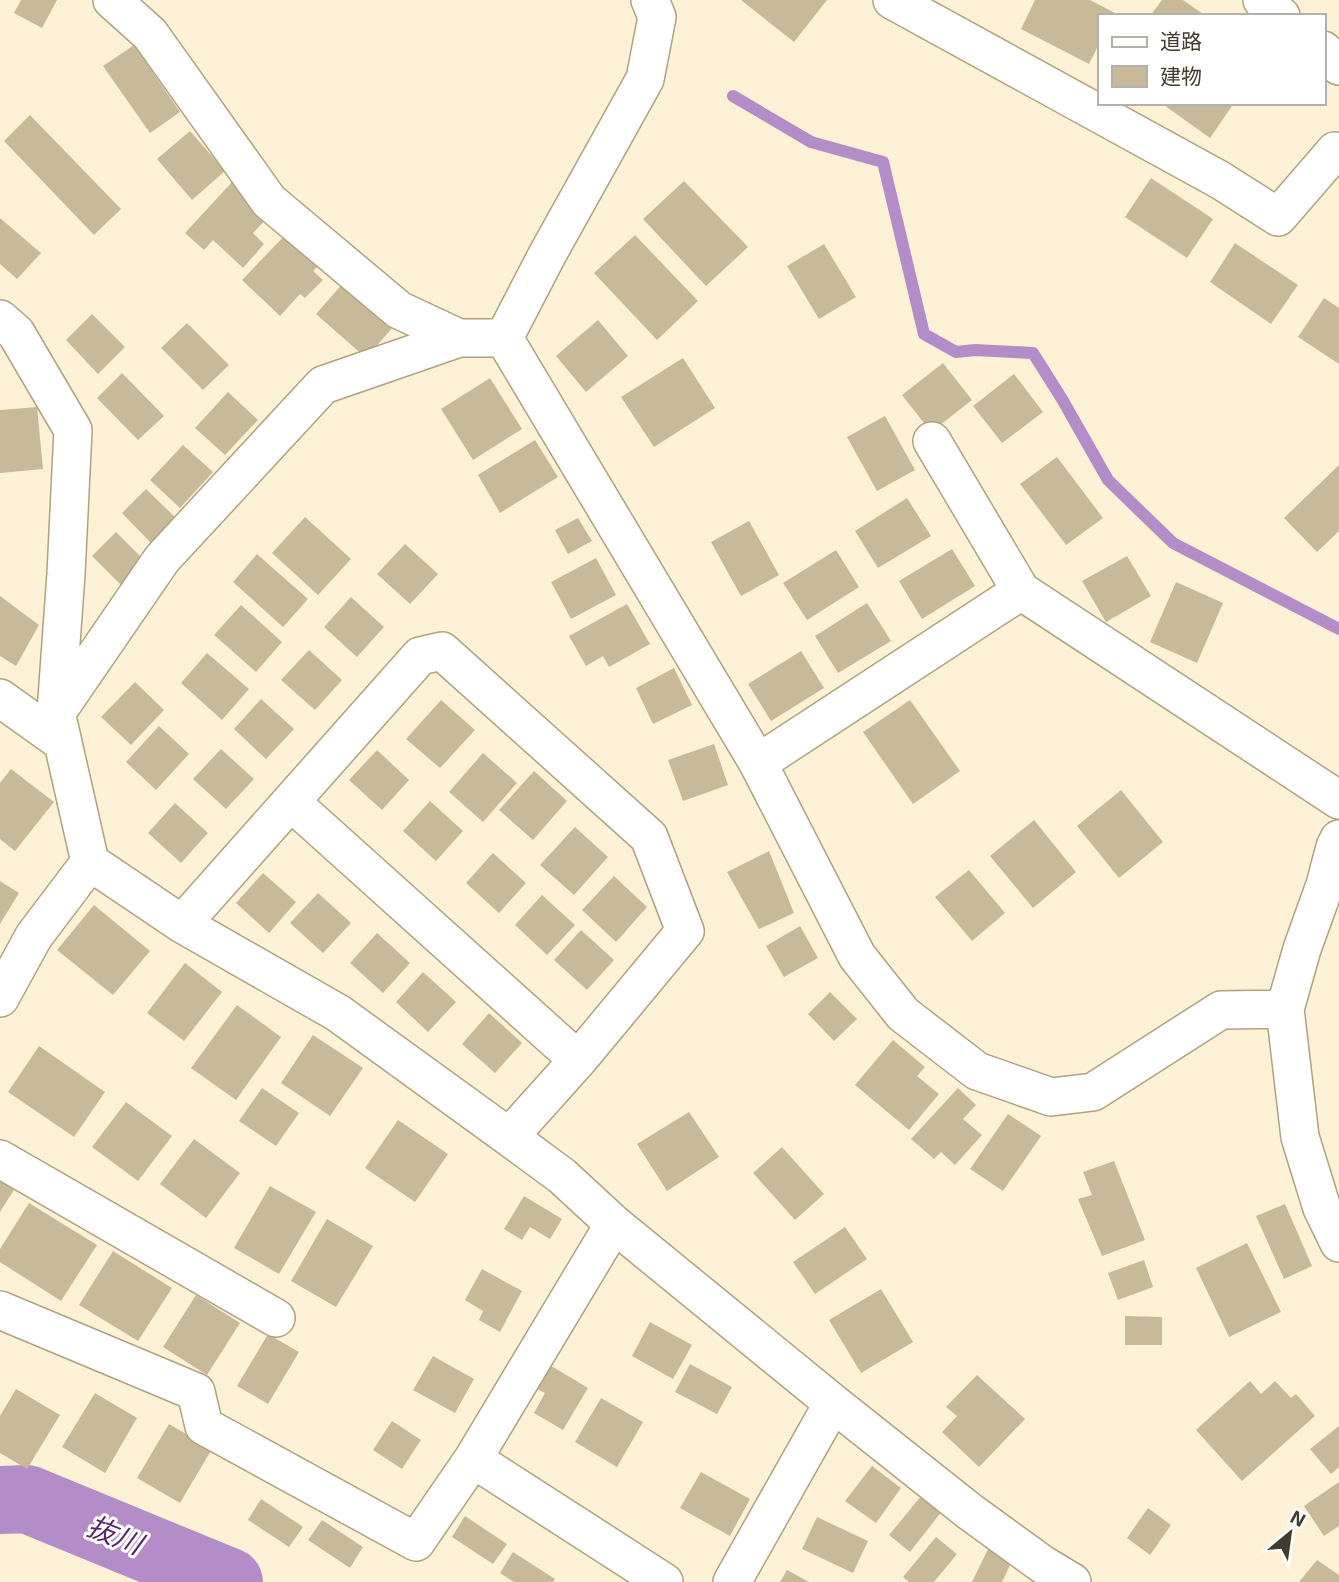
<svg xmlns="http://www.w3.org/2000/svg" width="1339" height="1582" viewBox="0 0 1339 1582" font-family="'Exo 2','Noto Sans JP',sans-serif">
<rect width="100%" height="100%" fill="#fdf2d5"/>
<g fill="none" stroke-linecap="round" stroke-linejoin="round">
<path stroke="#b48dc8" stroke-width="12" d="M733,96L811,142L883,162L924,334L956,352L975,350L1033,353L1062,399L1108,480L1173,543L1339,629"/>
<path stroke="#b48dc8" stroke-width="68" d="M0,1500L27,1499L229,1582"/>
</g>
<path fill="#c8ba98" d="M21,0H57L42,28L14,13Z
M741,0H827L794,42Z
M1035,0H1090L1115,13L1114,16H1099V44L1089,64L1021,29Z
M1162,0H1183L1206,16H1150Z
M134,45L180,112L150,133L103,66Z
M1161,103H1234L1210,138Z
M30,115L121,209L94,235L4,141Z
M190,131L225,171L192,200L157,159Z
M1151,178L1213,219L1187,258L1125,217Z
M684,181L748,247L706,286L643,219Z
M232,182L269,216L253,233L264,244L243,268L213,240L204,250L185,233Z
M0,218L41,253L17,279L0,264Z
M289,231L322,262L313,271L323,280L305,298L300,294L280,316L242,280Z
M635,235L698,301L657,340L594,273Z
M1235,243L1298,285L1271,324L1210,282Z
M824,244L856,297L819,319L787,266Z
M344,282L394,326L366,358L316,314Z
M1324,298L1339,308V364L1298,337Z
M92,314L125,347L98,374L66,340Z
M598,320L628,356L586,392L556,356Z
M187,323L229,365L203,390L161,348Z
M683,358L715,408L654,447L621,397Z
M943,363L972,400L931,432L902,395Z
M122,373L164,416L138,440L97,398Z
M1014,374L1043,412L1002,443L973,406Z
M490,378L522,429L473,460L441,409Z
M228,392L258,420L225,455L195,428Z
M37,407L43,469L0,473V410Z
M885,416L915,470L877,491L847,437Z
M535,440L558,477L500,513L478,475Z
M183,445L213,472L180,508L150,480Z
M1057,457L1103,518L1066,545L1020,484Z
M1339,465V531L1317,552L1284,518Z
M146,489L176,518L151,543L122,513Z
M907,498L931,536L878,568L855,531Z
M305,517L351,559L318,595L272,553Z
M578,518L592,541L568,554L555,530Z
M749,521L779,575L741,596L711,542Z
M116,532L146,562L122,586L92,556Z
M405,544L438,574L410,604L377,574Z
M952,549L975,586L922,619L899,581Z
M836,550L859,587L807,620L783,583Z
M257,554L308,599L283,627L233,582Z
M1127,556L1151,596L1106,622L1082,581Z
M596,558L616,595L571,619L551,582Z
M1176,582L1223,603L1197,663L1150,642Z
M0,596L39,625L16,666L0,656Z
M351,597L384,627L357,657L324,627Z
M867,603L891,641L838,673L815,636Z
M627,604L650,644L609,667L603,656L586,666L569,636Z
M241,605L282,642L256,672L214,635Z
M309,650L342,680L315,710L281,680Z
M801,651L824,688L771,721L748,684Z
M207,653L249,689L222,720L181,683Z
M674,668L692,705L653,724L636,688Z
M135,682L164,710L131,745L101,717Z
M261,699L294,729L266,759L234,729Z
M441,700L475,730L440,768L406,739Z
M910,700L960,771L913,804L863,732Z
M159,726L189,754L156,790L126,762Z
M714,744L728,785L683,801L668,760Z
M221,749L254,779L226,809L193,779Z
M377,750L409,780L382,810L349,780Z
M483,753L517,783L483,822L449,792Z
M11,769L54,802L15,851L0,839V783Z
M534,771L567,801L533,840L499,810Z
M1121,790L1163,842L1119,878L1077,826Z
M430,801L463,831L436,861L403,831Z
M175,803L208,833L181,863L148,833Z
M1034,820L1076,872L1033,908L990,856Z
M575,827L608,857L574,895L540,865Z
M769,851L794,913L759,929L727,872Z
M493,853L526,883L499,913L466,883Z
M969,870L1005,913L972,941L935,897Z
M263,873L296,902L269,933L236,903Z
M614,876L647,907L616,942L582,910Z
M0,881L19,893L0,924Z
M318,893L351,923L323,953L290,923Z
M542,895L575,925L547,955L515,925Z
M94,905L150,951L113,995L57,950Z
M800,926L818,958L784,977L766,946Z
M581,930L614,960L587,990L554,960Z
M377,933L410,963L383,993L350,963Z
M185,963L222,992L184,1041L147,1013Z
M423,972L456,1002L428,1032L396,1002Z
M830,992L857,1019L834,1041L808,1014Z
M237,1005L281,1037L236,1100L191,1068Z
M489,1013L522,1043L495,1073L462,1044Z
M313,1035L363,1068L330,1116L281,1083Z
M893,1040L925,1067L917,1076L939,1094L909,1130L855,1085Z
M39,1046L105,1092L74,1137L8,1092Z
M262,1088L299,1113L276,1146L239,1121Z
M958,1088L976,1105L963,1119L982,1135L955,1165L941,1152L934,1159L911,1139Z
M126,1102L172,1136L138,1181L92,1147Z
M689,1112L719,1157L667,1191L637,1144Z
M1008,1114L1041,1136L1003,1191L970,1169Z
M398,1120L448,1154L415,1202L365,1168Z
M194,1139L240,1173L206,1218L160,1184Z
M782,1147L824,1194L795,1220L753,1173Z
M1114,1161L1145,1240L1102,1256L1078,1199L1092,1195L1083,1172Z
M0,1181L14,1190L0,1212Z
M270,1186L316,1212L279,1274L234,1248Z
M524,1196L562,1219L550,1239L530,1227L522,1240L504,1229Z
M29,1203L97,1245L61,1301L0,1262V1249Z
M1285,1204L1312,1266L1284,1279L1256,1216Z
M327,1219L373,1246L336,1307L291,1281Z
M845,1227L867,1259L815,1294L793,1262Z
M1247,1243L1281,1312L1229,1337L1196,1268Z
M113,1251L172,1288L138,1341L79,1305Z
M1144,1260L1153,1287L1118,1300L1108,1273Z
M482,1269L522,1291L500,1332L479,1320L483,1311L465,1300Z
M881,1289L913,1342L861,1373L829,1320Z
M196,1295L240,1323L207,1375L163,1347Z
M1125,1316L1162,1317V1345H1125Z
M650,1322L692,1345L673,1379L632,1356Z
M268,1334L299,1352L268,1404L237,1386Z
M433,1356L474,1379L455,1413L413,1390Z
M548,1364L588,1388L563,1430L534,1413L545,1393L535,1388Z
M690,1364L732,1387L717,1414L675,1392Z
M977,1375L1025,1419L979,1467L942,1432L957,1416L946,1407Z
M1250,1381L1261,1394L1275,1381L1291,1398L1296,1394L1315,1416L1242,1481L1196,1430Z
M16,1389L60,1415L27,1469L0,1453V1416Z
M95,1393L137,1418L105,1473L62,1447Z
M601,1398L643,1422L617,1467L575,1442Z
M392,1421L421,1440L402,1469L373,1450Z
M169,1424L212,1449L180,1503L137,1478Z
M1339,1426V1467L1331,1474L1310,1449Z
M872,1466L901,1488L876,1523L845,1501Z
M701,1472L750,1499L730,1536L680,1508Z
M1339,1482V1526L1324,1536L1304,1506Z
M922,1495L942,1511L910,1552L889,1535Z
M261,1499L303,1527L289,1547L248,1520Z
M1148,1508L1171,1525L1150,1555L1127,1538Z
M465,1516L507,1544L493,1564L452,1537Z
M817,1517L868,1541L853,1573L802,1549Z
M322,1520L363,1547L350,1568L308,1540Z
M936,1537L957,1554L934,1582H909L903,1577Z
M989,1547L1013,1559L1002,1582H972Z
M513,1552L555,1579L553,1582H514L500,1573Z
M1317,1560L1339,1575V1582H1299Z
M787,1570L809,1582H780Z"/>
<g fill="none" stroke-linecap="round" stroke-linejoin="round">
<defs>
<path id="street" d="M112,0L150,34L269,201L399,310L459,338
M892,0L1220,180L1278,217L1335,151L1339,153
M1262,0L1281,16
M1323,50L1339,66
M0,319L16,333L73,430L66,574L56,712L90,862L182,924L338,1013L509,1137L562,1176L614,1224L833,1403L969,1511L1042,1564L1072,1582
M504,338L758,763L857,956L903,1014L977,1071L1051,1097L1093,1092L1221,1010L1285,1009
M504,338L547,255L645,79L657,17L650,0
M932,441L1021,591L1339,800
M0,698L63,743
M57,712L162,559L323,385L459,338H504
M758,763L1021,591
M291,802L578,1060
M1339,839L1335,847L1325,885L1302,949L1285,1009L1300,1137L1322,1208L1339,1243
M182,924L420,656L442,651L649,837L685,931L578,1060L509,1137
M0,998L34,936L90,862
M0,1159L276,1318
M0,1310L196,1392L204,1426L416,1542L473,1459L614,1224
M473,1459L664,1582
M732,1582L833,1403"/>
</defs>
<use href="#street" stroke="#afa280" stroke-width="40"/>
<use href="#street" stroke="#fff" stroke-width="37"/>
</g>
<g text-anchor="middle" stroke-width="6" stroke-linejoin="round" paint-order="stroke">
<g font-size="28" font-style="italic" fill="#58276e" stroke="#fff">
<text transform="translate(115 1535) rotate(22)" y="10">抜川</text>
</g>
</g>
<rect x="1098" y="14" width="228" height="91" fill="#ffffff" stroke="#b3b1ab" stroke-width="2"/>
<rect x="1112" y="37" width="35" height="10" fill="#ffffff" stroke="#b3b1ab" stroke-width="2"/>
<text x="1160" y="49" font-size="21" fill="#423c2e">道路</text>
<rect x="1112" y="66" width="35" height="21" fill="#c8ba98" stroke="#b3b1ab" stroke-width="2"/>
<text x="1160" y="84" font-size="21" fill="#423c2e">建物</text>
<g transform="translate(1290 1533) rotate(29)" stroke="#ffffff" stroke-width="5" paint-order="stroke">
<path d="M0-5L12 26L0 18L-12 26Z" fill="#423c2e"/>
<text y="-10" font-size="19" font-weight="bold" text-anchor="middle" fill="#423c2e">N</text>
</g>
</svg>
